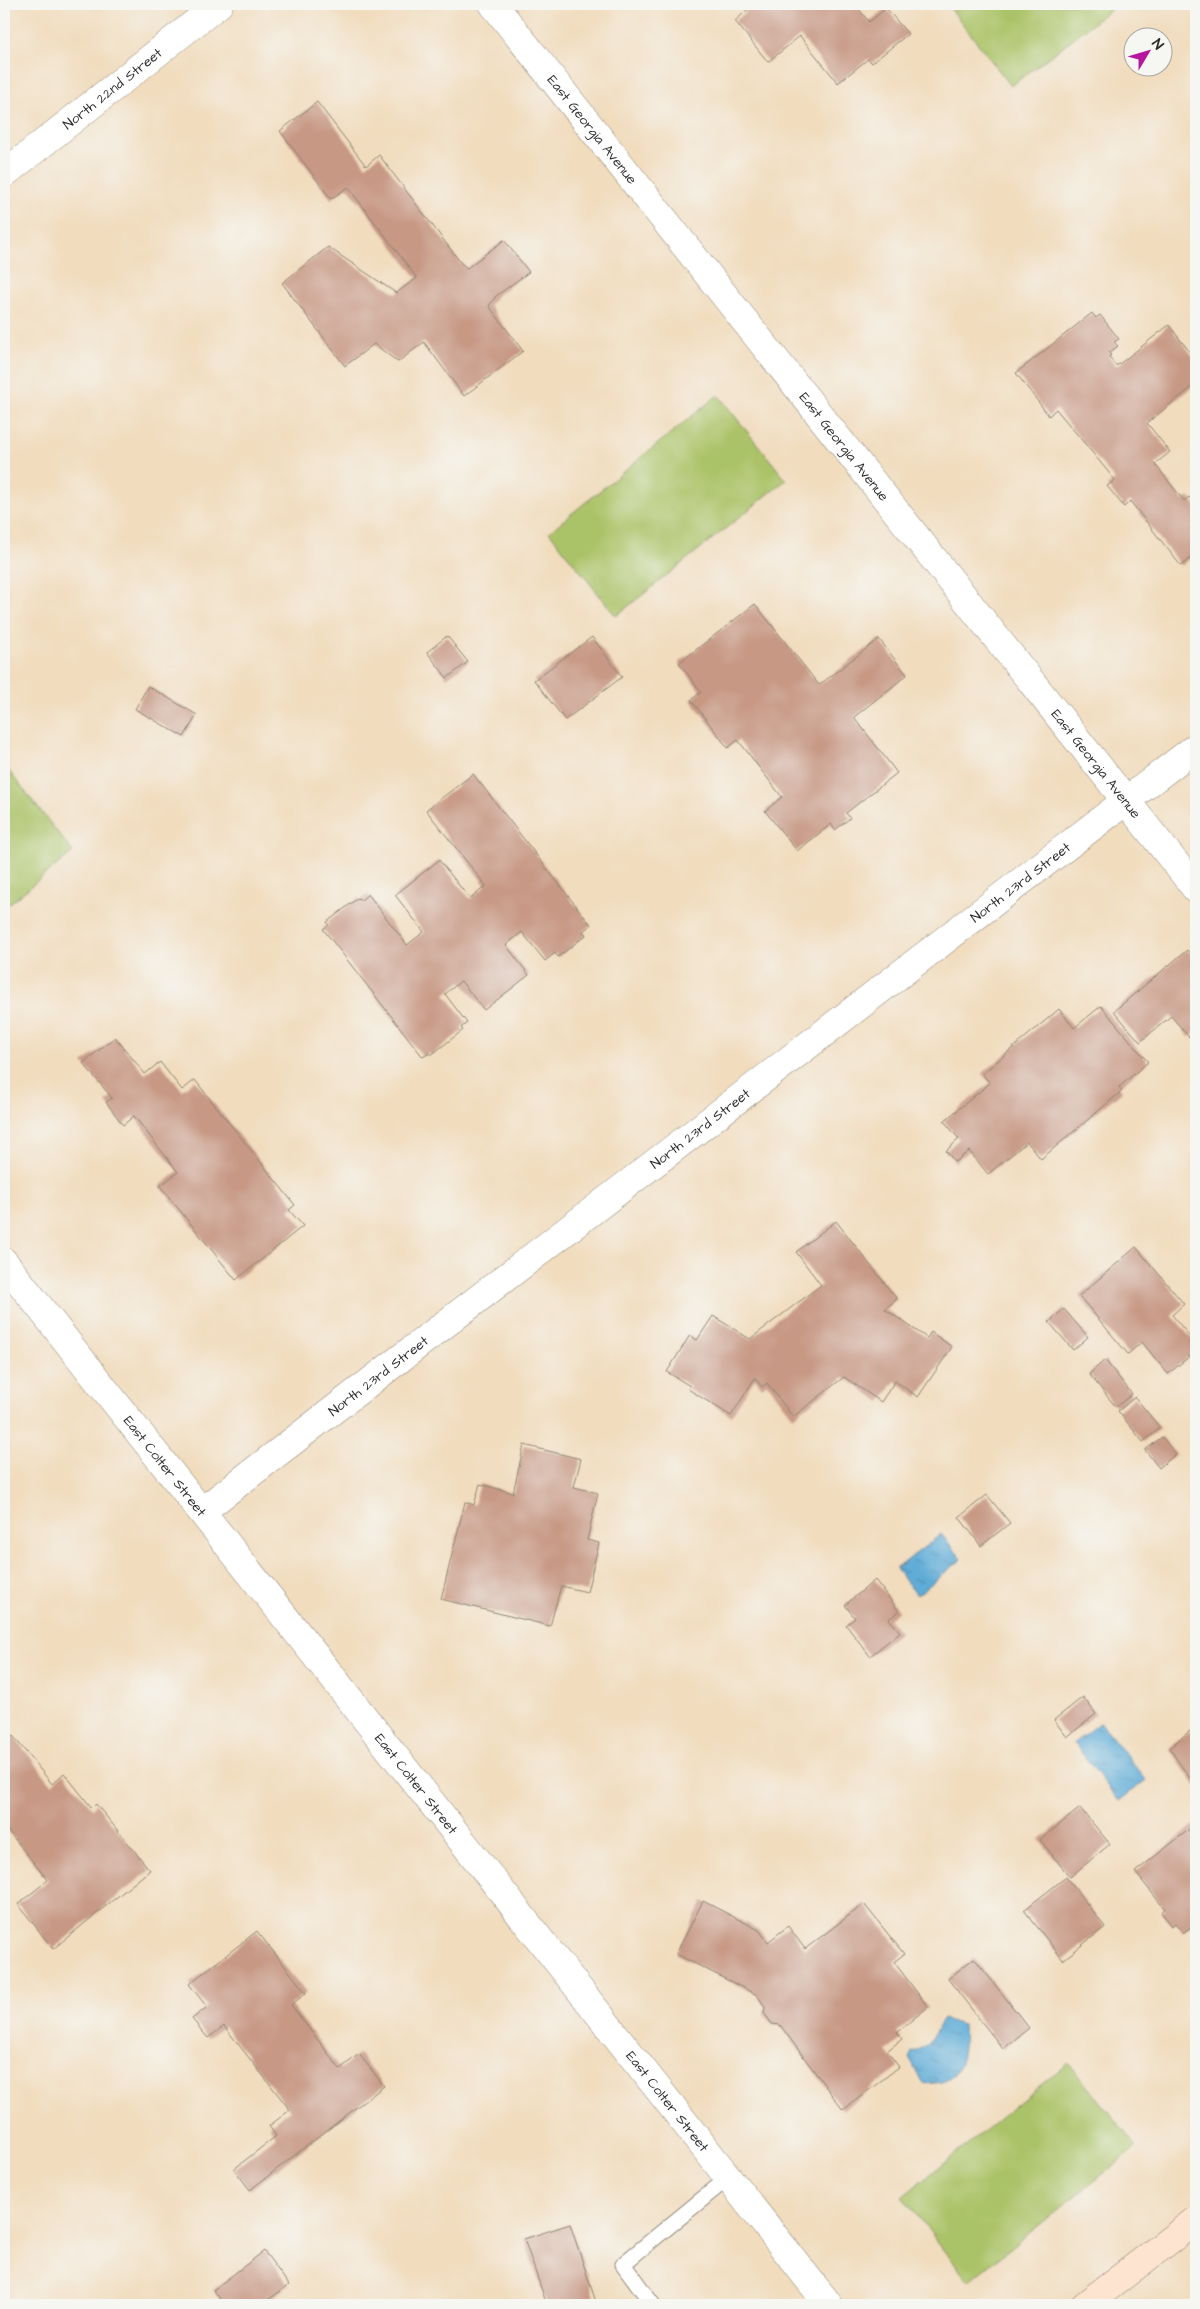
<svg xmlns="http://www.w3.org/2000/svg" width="1200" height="2309" viewBox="0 0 1200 2309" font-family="'Architects Daughter',sans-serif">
<defs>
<pattern id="water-ripples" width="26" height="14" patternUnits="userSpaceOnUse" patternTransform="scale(1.25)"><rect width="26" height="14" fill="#5eacd7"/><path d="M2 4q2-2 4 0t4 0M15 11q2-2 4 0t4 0" fill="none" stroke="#4e8caf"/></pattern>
</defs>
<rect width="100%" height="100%" fill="#f6f6f2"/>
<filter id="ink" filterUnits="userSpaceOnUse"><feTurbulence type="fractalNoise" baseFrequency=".02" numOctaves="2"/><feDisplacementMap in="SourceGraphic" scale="10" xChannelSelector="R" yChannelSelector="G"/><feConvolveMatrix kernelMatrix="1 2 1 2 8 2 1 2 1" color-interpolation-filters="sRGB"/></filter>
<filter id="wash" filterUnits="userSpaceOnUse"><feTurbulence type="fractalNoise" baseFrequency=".0096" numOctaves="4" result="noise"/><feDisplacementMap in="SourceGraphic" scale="20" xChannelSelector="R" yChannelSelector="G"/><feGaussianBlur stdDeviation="1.12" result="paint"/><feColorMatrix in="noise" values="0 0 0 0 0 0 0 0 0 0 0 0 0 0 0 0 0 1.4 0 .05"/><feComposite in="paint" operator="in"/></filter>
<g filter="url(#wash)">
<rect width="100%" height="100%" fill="#f1dcbd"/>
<path fill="#abc368" stroke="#6b774a" d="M947,4H1118L1011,86Z
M718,395L786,480L616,616L549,532Z
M8,770L73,852L4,908V774Z
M1068,2063L1137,2147L969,2281L902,2197Z"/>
<path fill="url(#water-ripples)" stroke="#446c81" d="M941,1534L962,1559L917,1595L896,1569Z
M1100,1722L1146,1780L1119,1801L1074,1743Z
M943,2019L963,2025C965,2056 961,2090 922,2082L909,2058L912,2052C935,2045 931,2035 943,2019Z"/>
<g id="blocks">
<path fill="#c79985" d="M752,4H855L869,22L886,8L908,34L872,63L868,59L838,83L800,36L768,62L735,21L753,5Z
M317,102L366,166L379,155L461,263L467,268L504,240L529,272L496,296L489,306L523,351L464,396L424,342L398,362L374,344L345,366L282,283L328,247L396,293L417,278L348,187L331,199L280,131Z
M1092,313L1096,318L1100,315L1119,339L1114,342L1118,346L1109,353L1111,355L1109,356L1115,365H1118L1169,325L1196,360V384L1147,423L1170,452L1155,464L1184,501L1189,497L1196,506V554L1181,566L1130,501L1124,507L1107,486L1115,480L1056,409L1049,416L1016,373Z
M755,604L819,685L879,639L907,675L854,717L897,773L846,813L850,818L835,830L831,824L797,851L765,811L782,797L738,740L728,748L691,700L701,692L679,663Z
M447,636L468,662L447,678L427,652Z
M592,637L622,677L565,720L534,680Z
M148,686L197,715L184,737L135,709Z
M473,774L591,925L583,931L586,935L558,957L555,953L545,961L522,932L506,945L529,975L484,1010L461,981L445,994L467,1023L461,1028L463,1030L431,1055L429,1053L423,1057L323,929L329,925L327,922L358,898L361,900L368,894L407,945L424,932L395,895L439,860L470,899L486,886L426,810Z
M1187,950L1196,960V1031L1189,1037L1171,1016L1140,1042L1114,1011Z
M1101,1006L1148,1062L1119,1087L1122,1091L1041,1159L1027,1142L988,1174L969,1151L955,1162L946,1151L959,1139L944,1121L990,1083L982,1074L1059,1009L1074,1028Z
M115,1037L145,1074L160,1062L182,1090L195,1080L295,1205L289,1210L303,1226L236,1280L160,1186L178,1172L134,1116L123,1125L106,1102L112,1098L83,1063Z
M836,1221L897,1299L885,1309L927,1338L931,1332L952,1347L918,1397L895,1381L881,1402L844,1377L793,1417L767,1383L762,1387L755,1378L731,1416L688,1389L690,1386L667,1372L690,1335L697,1340L713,1316L750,1339L821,1285L796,1252Z
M1136,1247L1184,1304L1172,1315L1196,1344V1351L1168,1374L1142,1342L1128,1354L1079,1296Z
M1064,1309L1088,1337L1073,1350L1049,1322Z
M1105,1360L1132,1394L1116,1407L1089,1374Z
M1135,1397L1160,1428L1143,1442L1118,1411Z
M1162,1437L1176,1454L1159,1468L1145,1450Z
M524,1445L581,1459L574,1487L598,1493L587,1540L599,1543L587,1592L561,1586L550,1626L441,1599L465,1502L474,1505L480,1484L513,1493Z
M987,1495L1010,1523L981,1546L959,1517Z
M875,1580L899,1611L889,1619L900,1632L870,1656L846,1625L855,1618L845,1605Z
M1083,1697L1096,1714L1067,1737L1054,1720Z
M1196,1726V1787L1169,1748Z
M13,1736L52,1784L64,1773L92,1808L96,1804L150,1870L53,1949L18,1904L48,1880L4,1826V1743Z
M1080,1808L1110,1844L1070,1877L1040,1840Z
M1196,1824V1923L1183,1933L1175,1923L1172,1926L1161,1912L1165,1909L1135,1872Z
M1066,1877L1105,1927L1063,1960L1024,1910Z
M703,1901L759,1930L768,1942L788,1926L805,1949L864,1904L904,1954L894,1962L928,2007L897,2032L902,2039L887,2051L899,2067L843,2110L780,2025L772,2024L764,2013L765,2007L757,1995L676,1954Z
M257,1931L306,1993L291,2005L340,2069L359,2054L384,2086L250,2190L234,2169L276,2136L269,2126L290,2110L224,2026L208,2038L192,2019L207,2007L189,1984Z
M974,1958L1029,2028L1003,2049L948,1979Z
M570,2224L597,2305H547L524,2239Z
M264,2251L289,2285L261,2305H225L213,2290Z"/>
</g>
</g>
<g filter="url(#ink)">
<use href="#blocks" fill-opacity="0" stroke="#8e8474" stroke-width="1"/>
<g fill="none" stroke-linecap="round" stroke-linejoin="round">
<defs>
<path id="lane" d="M653,2305L623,2264L728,2178"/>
<g id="street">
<path id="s1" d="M493,4L1196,889"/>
<path id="s2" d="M4,174L219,4"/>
<path id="s3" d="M4,1262L829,2305"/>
<path id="s4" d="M202,1511L1196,747"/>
</g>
<path id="secondary" d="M1085,2305L1196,2220"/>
</defs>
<use href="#lane" stroke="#8e8474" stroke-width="17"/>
<use href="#street" stroke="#8e8474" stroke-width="29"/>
<use href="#secondary" stroke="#8e8474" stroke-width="29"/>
<use href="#lane" stroke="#fff" stroke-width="15"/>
<use href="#street" stroke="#fff" stroke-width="28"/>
<use href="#secondary" stroke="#fde4d1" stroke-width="28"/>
</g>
</g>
<g text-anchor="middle" stroke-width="5" stroke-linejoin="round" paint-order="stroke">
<g font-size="14" fill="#2b2b2b" stroke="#f6f6f2">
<text dy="5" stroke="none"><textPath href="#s2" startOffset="138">North 22nd Street</textPath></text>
<text dy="5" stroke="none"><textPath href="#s1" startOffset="160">East Georgia Avenue</textPath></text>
<text dy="5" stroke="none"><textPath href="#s1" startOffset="565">East Georgia Avenue</textPath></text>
<text dy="5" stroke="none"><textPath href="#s1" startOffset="970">East Georgia Avenue</textPath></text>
<text dy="5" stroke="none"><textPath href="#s4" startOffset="1032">North 23rd Street</textPath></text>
<text dy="5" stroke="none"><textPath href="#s4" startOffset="628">North 23rd Street</textPath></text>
<text dy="5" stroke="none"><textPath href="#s4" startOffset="222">North 23rd Street</textPath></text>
<text dy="5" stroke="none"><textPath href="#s3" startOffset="260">East Colter Street</textPath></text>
<text dy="5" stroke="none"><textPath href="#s3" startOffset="665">East Colter Street</textPath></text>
<text dy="5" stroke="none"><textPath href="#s3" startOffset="1070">East Colter Street</textPath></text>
</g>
</g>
<rect width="1200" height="2309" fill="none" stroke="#f6f6f2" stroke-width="20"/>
<g transform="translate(1148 52) rotate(52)"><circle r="24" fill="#f6f6f2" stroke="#a5a5a2"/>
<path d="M0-4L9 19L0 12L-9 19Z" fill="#b5179e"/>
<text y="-8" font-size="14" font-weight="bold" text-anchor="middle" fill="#2b2b2b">N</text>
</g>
</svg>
